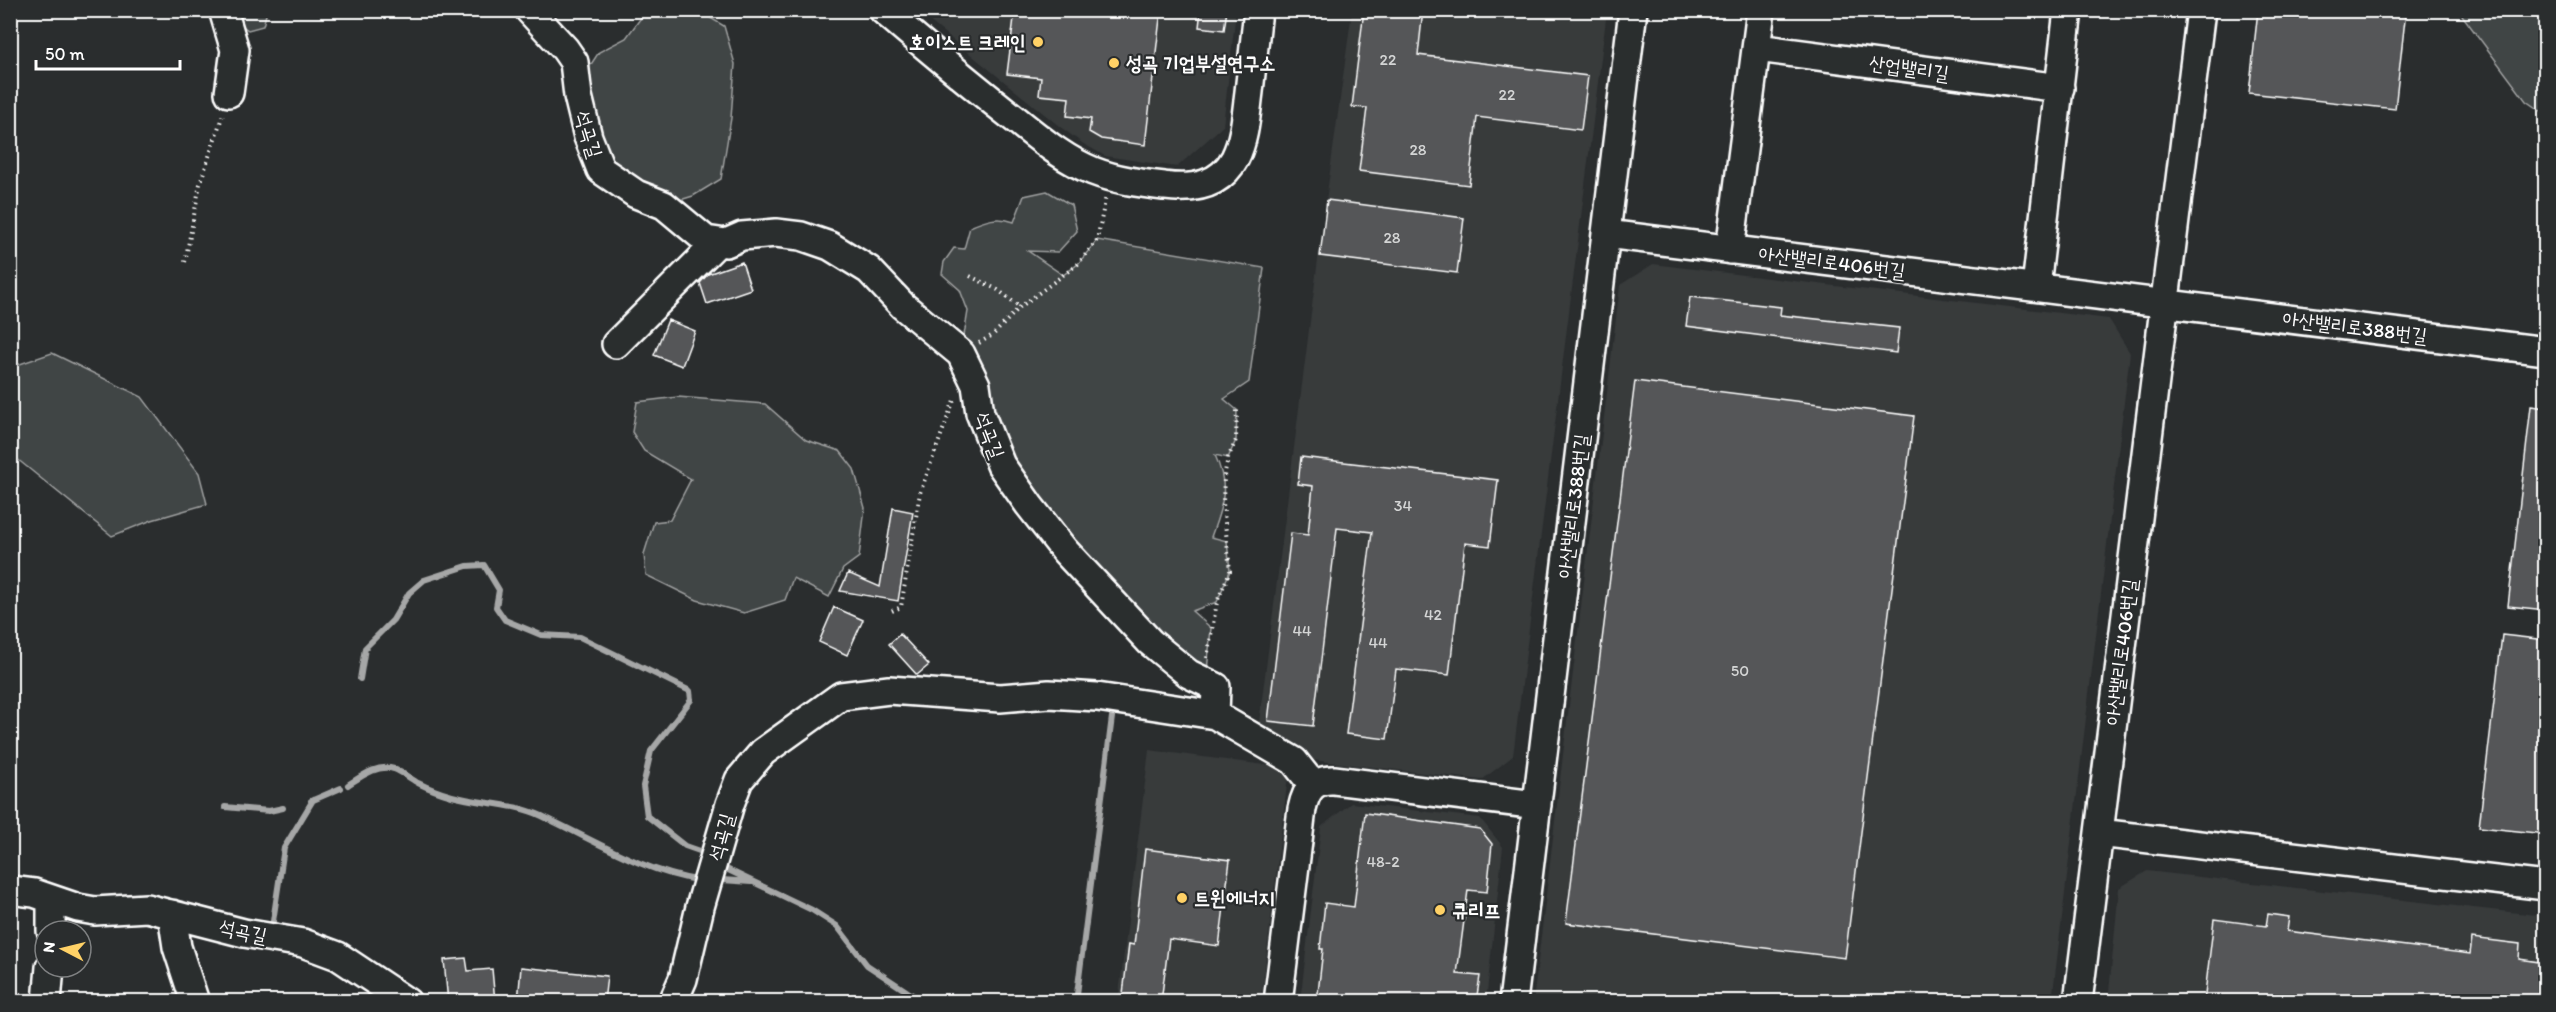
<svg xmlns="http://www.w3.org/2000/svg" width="2556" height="1012" viewBox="0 0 2556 1012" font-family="Itim,'Poor Story',sans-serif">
<rect width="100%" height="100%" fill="#2a2d2e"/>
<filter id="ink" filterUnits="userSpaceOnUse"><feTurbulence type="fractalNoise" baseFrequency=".0167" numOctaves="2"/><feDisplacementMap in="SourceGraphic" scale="12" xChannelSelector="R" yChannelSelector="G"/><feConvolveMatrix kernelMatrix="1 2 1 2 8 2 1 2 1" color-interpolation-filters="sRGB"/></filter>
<g filter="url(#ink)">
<path fill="#373a3b" d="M917,11H1236L1223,126L1177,167L1105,156L1082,143L1059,126Z
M1352,11H1607L1513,756L1482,780L1312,760L1258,730L1318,259Z
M1653,264L2109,319L2130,353L2052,1001L1533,1002L1620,285Z
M1149,750L1289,768L1261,1001L1118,1002Z
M1351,803L1480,818L1503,847L1486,1001L1300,1002L1321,827Z
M2147,871L2545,916V1001L2108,1002L2119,888Z"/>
<path fill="#414445" stroke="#a0a2a2" stroke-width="1.5" d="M231,11H267L263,26L248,30L234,19Z
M646,11H699L724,26L735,64L731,118L721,179L693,196L664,205L601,170L582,78L599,52L626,38Z
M2459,11H2545V114L2526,101Z
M1047,191L1071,205L1077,231L1058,252L1028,251L1063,275L1078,264L1097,240L1264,268L1249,382L1224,399L1237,410L1236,440L1228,458L1215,455C1230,489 1223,503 1211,537L1227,541L1230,571L1217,602L1192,611L1211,628L1206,682L1029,505L961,354L968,311L960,290L942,274L944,262L954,248L964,249L970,227C986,220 997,216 1014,222L1024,196Z
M52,353L142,397L199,473L207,504L152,520L112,536L11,454V367Z
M678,397L765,404L806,440L840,451L854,469L865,508L859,557L843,569L829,597L793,578L785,600L744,613L697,600L646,575L644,554L654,522L670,520L691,479L644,451L632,432L637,402Z"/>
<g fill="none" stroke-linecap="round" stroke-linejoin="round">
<path stroke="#a6a7a7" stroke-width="6" d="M360,679L365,648L393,620L409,593L424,580L467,566L484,565L499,590L496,607L505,620L541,635L580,637L690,691L691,700L651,751L643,786L647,816L685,846L705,853
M348,785C362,776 377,764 394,769C402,772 411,779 418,783C428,788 441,793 452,796C481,804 514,803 542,816C594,840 643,872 702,881
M311,801L341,788
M225,807L269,811L283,808
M722,867L812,910L837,926L867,965L923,1002
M722,880L751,882
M272,928L284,848L313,800
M1076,1002L1113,709"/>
</g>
<path fill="#555758" stroke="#fff" stroke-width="1.5" d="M1015,10H1161L1145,145L1101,139L1089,132L1091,119L1067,116L1069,98L1039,95L1041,78L1007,74Z
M1201,10H1227L1224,30L1199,27Z
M1364,10H1423L1418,55L1588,76L1581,130L1477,117L1469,185L1359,171L1367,108L1352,107Z
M2258,10H2406L2395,109L2249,93Z
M1327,200L1464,218L1457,273L1320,256Z
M742,262L751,289L707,304L700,283L708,274Z
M1690,297L1781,307L1780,315L1899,328L1896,353L1686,326Z
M668,320L695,331L682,366L654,355Z
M1635,381L1914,416L1845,958L1566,923Z
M2531,406L2546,408V610L2508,606Z
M1301,457L1498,480L1490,546L1465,543L1449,675L1396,669L1387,739L1346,734L1372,532L1337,528L1313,726L1268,721L1291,533L1308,535L1313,486L1298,484Z
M893,508L913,512L898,601L840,591L848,573L880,587Z
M834,607L863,620L847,655L819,642Z
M900,634L929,665L917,675L889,644Z
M2502,635L2546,640V834L2479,827Z
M1365,813L1480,829L1492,844L1487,892L1468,890L1457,974L1480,976L1476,1002H1317L1323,949H1320L1325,903L1354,907Z
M1145,849L1230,860L1219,946L1169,939L1161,1002H1122L1129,944L1134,945Z
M2268,914L2289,917L2287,931L2470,954L2472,938L2520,944L2519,959L2546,963V1002H2204L2214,919L2266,926Z
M466,958L468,971L492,969L495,1002H448L444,960Z
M521,967L607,976L604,1002H518Z"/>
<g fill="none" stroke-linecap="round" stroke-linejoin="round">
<defs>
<path id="minor" d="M223,10L235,50L229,93
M529,10L565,49L574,62L578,96L588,137L601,170L636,194L664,205L706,240L726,243L742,236L776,233L801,236L830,246L869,270L903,306L961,354L976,385L980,413L1001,465L1029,505L1065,551L1150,642L1189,674L1216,687L1215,715
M883,10C925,46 967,81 1010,115C1037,136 1061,158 1093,171C1116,180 1139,183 1164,186C1192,190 1220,186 1235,158C1245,138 1246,115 1249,92C1252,65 1255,38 1258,10
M1757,48L2060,88
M1606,234L2546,351
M1730,250L1761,10
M2036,287L2068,10
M616,344L718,242
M2099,833L2546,886
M10,890L34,893L78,908L95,911L147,908L244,933L303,943L338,956L407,1002
M172,914L177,947L195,1002
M51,931V900
M47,1002L50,967
M673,1002L683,979L700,907L730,804L739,780L763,752L841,696L889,690L1000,698L1049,694L1097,697L1215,715L1294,761L1313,785
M1278,1002L1302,809C1306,790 1313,779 1334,780L1537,805
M1513,1002L1633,10
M2078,1002L2201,10"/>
</defs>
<use href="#minor" stroke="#fff" stroke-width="32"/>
<path stroke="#fff" stroke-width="4" stroke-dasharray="1.5 4.5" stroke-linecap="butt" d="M185,262L200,184L223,114
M970,276L998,290L1020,307
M979,343L993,335L1020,307L1078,264L1097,240L1106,196
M892,611L901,607L920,493L954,400
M1207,658L1217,602L1230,571L1223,503L1224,476L1228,458L1236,440L1237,410"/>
<use href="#minor" stroke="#2a2d2e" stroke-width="27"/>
</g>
</g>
<g fill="#ffd166" stroke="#2a2d2e" stroke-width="2">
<circle cx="1038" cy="42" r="6"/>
<circle cx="1114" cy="63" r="6"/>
<circle cx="1182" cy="898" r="6"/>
<circle cx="1440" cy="910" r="6"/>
</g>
<g text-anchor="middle" stroke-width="4.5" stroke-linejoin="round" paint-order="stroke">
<g font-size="16" fill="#d4d5d5">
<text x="1388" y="65">22</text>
<text x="1507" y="100">22</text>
<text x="1418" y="155">28</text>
<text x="1392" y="243">28</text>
<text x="1403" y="511">34</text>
<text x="1433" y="620">42</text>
<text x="1302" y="636">44</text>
<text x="1378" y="648">44</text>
<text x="1740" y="676">50</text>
<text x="1383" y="867">48-2</text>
</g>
<g font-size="20" font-weight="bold" fill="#fff" stroke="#2a2d2e" text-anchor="start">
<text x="1026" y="49" text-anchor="end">호이스트 크레인</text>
<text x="1126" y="70">성곡 기업부설연구소</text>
<text x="1194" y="905">트윈에너지</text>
<text x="1452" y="917">큐리프</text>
</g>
<g font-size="20" fill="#fff" stroke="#2a2d2e">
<text transform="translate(1909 68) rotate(8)" y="7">산업밸리길</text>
<text transform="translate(589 134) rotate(73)" y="7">석곡길</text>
<text transform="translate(1832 262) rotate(7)" y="7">아산밸리로406번길</text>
<text transform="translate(2355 327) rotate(7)" y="7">아산밸리로388번길</text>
<text transform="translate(990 435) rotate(69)" y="7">석곡길</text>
<text transform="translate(1573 506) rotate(-83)" y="7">아산밸리로388번길</text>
<text transform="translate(2121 652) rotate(-83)" y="7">아산밸리로406번길</text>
<text transform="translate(721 837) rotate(-75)" y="7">석곡길</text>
<text transform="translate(243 931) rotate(12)" y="7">석곡길</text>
</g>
</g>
<rect width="2556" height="1012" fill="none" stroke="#2a2d2e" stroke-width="36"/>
<rect x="18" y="18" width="2520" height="976" fill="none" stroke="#fff" stroke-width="2" filter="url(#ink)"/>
<g transform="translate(63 949) rotate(277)"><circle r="28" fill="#2a2d2e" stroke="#7f8182" stroke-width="1.5"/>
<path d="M0-4.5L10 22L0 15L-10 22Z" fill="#ffd166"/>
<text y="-9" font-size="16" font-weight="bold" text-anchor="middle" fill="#ffffff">N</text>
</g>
<path d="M36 60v9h144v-9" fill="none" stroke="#ffffff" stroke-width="3"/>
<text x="45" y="60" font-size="18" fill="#ffffff" stroke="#2a2d2e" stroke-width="4.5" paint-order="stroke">50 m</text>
</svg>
